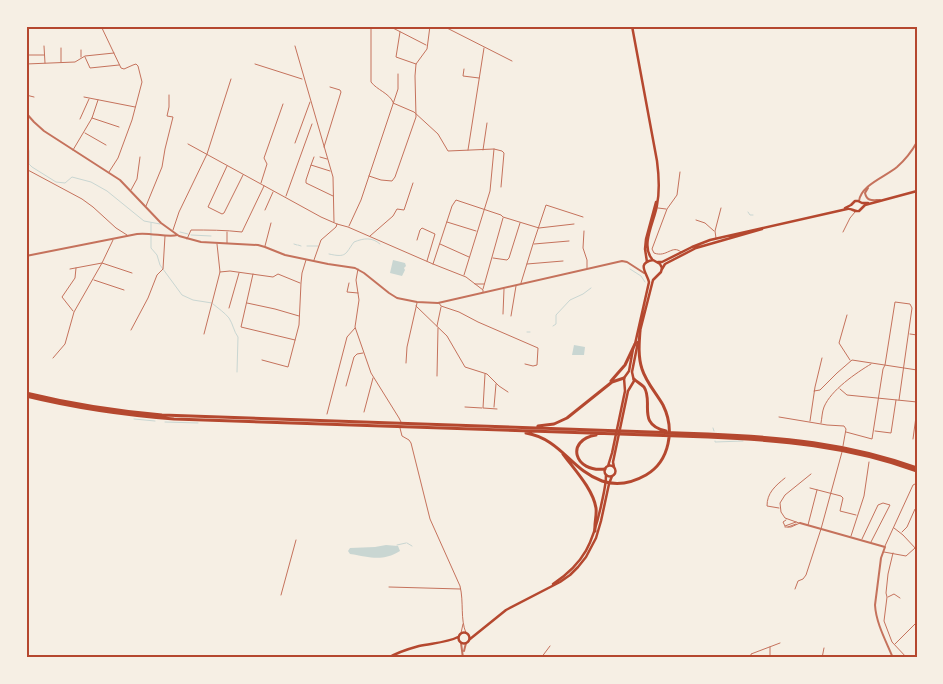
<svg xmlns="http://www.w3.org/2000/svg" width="943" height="684" viewBox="0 0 943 684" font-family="Literata,serif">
<rect width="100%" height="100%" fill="#f6efe4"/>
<path fill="#c9d6d2" d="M393,260L405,263L406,266L404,268L405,270L402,276L390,273Z
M574,345L585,347L584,355H572Z
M386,545L398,546L400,551C382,562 370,557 350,554L348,551L350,548L375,547Z"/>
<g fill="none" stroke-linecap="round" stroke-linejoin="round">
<path stroke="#c9d6d2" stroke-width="1" d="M26,141L29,151V164L32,167L56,182L65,183L72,177L91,182L107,191L144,221L160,224
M748,212L750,215H753
M151,223V233
M180,232L188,234
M151,235V248L157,255L160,265L182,295L193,300L212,303
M191,235L211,236
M294,244L297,245
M298,245L301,246
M307,246H318
M329,254C347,258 345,254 354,242C364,238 372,237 380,244
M630,269L641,276L645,282
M213,304C218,308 225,313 229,318C233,324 234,332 238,337L237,372
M553,326L556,324V315L570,300L583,294L591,288
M527,332H530
M134,419L155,421
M165,422L198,423
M713,428L714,431
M715,441V442L743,441
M407,543L412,546
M397,545L406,543"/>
<path stroke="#c5725c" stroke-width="1" d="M101,26L121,68L124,69L133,65L136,64L138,66L142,82L132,120L118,158L109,172
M371,26V82C377,90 389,93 393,102
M389,26L426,45
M443,26L512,61
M400,32L396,57L416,64
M44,46L45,63
M295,46L333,177L334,222
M61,48V62
M26,55H44
M81,57V50
M85,57L90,68L119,65
M26,64L75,62L85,56L114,53
M255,64L302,79
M464,69L463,76L479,78
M26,95L34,97
M84,97L135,107
M393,103L414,112L438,134L448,151L494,149L502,151L504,153L501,187
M92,118L119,127
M80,119L89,99
M85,133L106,145
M295,143L310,102
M188,144L321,217L337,224L348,227L433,264L466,277L483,290V292
M324,147L341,92L340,90L330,87
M73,150L92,118L98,100
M468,150L484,48
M483,150L487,123
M320,157L327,159
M311,165L314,157
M227,166L208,207L222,214L224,213L243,175
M26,169L82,199L93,207L116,228L127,235
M330,171L311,165L306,180V183L333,196
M680,172L677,195L667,209L652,249L654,253C667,258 672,244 681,252
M369,176L381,180L392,181L395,177L416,117L415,76L416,64L427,49L430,26
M261,183L267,164L264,158L283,104
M131,190L137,179L140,157
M286,196L312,124
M146,206L162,167L165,149L173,117L167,116L169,107V95
M658,208L666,209
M265,210L273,192
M696,220L705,223L714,231
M447,222L476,231
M349,226L361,200L398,89V74
M173,230L179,212L207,154L231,79
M584,231L583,248L587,260V268
M843,232L850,218L855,212
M370,236L393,216L397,209L404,210L413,183
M716,238L715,231L721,208
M187,239L191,230C208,230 225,230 242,232L264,186
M417,240L420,230L422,228L435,234L427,261
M227,243V232
M440,244L469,257
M534,244L569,241
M265,246L271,223
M493,258L507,260L509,258L520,223
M314,260L321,240L336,227L337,224
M433,264L452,206L456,200L501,215L503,217L539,228L574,224
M527,264L563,261
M70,269L102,263L132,273
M358,269L356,280L359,300L355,327L371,373L399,418L401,422
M220,272L230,271L273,277L278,274L300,283
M253,274L241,327L295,340
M464,275L490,191L494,149
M94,280L124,290
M349,283L347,292L358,293
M521,283L533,244L546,205L583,217
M475,284H484
M483,289L503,218
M247,303L275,309L299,316
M439,303L441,306L459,312L478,322L538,348L537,365L533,366L525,364
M416,306L447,336L465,367L487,374L499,386L508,392
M229,308L239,273
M73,311L62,297L75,278L76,268
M503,314L504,289
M847,315L839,343L850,360
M511,316L516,286
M437,326L441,307
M131,330L148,298L157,275L163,269L165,236
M204,334L220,272L217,244
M910,334L917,335
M53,358L65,344L74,312L102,263L113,240
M262,360L288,367L299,325L301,283L302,273L306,260
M406,363L407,347L417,303
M485,374L483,408L497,409
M437,376L438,328
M346,386L354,357L357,354L363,353
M840,389L847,395L917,402
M814,391L820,390L837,373L852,360L917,370
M465,407L482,408
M494,407L496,384
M364,412L373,378
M327,414L347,337L355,328
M779,417L827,425L844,426L846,429L843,446
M810,421L815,387L822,358
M821,423C822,418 822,412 824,407C831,390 856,373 871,364
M400,428L402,436L409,440L411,443L430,519L460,586C464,602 460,619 466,633
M875,431L891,433L896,400
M846,432L872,439L883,369L885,365L895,302L910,304L912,308L899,400
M913,439L917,409
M810,488L841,496L843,498L840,511L856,515
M779,508L767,506C767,493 775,486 785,478
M799,523L785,518L781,512L780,503L785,495L811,474
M808,525L817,490
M785,526L796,522
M785,526L783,522L786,520
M785,527H791L800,523
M788,527L796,524
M894,528L903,535L917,550
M902,532L907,527L915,509L917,510
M851,536L864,496L869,462
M862,539L878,505L883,503L890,505L871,542
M885,546L913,485L917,483
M884,552L906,556L915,548
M893,553L888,574L886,593L887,597L884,621L892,642L907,658
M389,587L460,589
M795,589L798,581L803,579L806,575L821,529L842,452
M281,595L296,540
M888,597L894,594L900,598
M461,633L463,624
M895,644L917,622
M541,658L550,646
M751,658V654L780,643
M770,658V647
M822,658L824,648"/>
<path stroke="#c5725c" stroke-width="2" d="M26,113L34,122L44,131L120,180L161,223L179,236L201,242L258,245L265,247L285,255L328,264L355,268L364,273L389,293L397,298L417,302L438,303L622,261L627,262L644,273
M868,188L865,193C867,202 873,200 880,200
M859,201C861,185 885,177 897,167C905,160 912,151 917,142
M26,256L137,234C149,232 169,238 177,235
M800,523L885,547L881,558L875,605C876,623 886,641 893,658
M461,643L463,658
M464,651L466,643"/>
<path stroke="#b5482f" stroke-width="2.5" d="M845,208L851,205L855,201H858L862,203H868
M658,262H662L692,247L710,240L847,209C852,208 854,212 859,211L865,205L917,191
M662,269L665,264L696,248L762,229
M553,584C585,563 593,542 601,506C603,496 606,486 606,475
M458.5 638a5.5 5.5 0 1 1 11 0a5.5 5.5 0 1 1-11 0Z
M470,639L506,610L560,582L570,575L578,567L586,557L596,538L601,521L609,484L612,476
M388,658C398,652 408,649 419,646C432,643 446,643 458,637"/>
<path stroke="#b5482f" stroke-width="2.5" d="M632,26L657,161C659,176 660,190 657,205C655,220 640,245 652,259
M647,262L645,249L646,239L656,202
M635,344L649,282C647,273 636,263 653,260L660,264L662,268L661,272L653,280L640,331
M604.5 471a5.5 5.5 0 1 1 11 0a5.5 5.5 0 1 1-11 0Z
M608,466L612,453L625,391L624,378L629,371L633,349
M614,467L613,462L628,391L634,381L632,372L638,342"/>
<path stroke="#b5482f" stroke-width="3" d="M634,379C637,382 641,384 644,387C654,402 636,424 666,431
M611,381L625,365L635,344
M26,393C71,404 116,411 162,415L708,434C781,437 847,443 917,468
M26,396C75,408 124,415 174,419L708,437C780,440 848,446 917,471
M538,426L554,424L567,418L612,382L624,378
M526,433C561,439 571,470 602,481C617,486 632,483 646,475C670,461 675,429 663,405C656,393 646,382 642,369C638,357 639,344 640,331
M596,435C565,440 574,473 605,469
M563,454C574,469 593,489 596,508C597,516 594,524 595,531"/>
</g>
<rect width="943" height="684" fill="none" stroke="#f6efe4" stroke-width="55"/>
<rect x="28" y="28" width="888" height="628" fill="none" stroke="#b5482f" stroke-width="2"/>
</svg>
